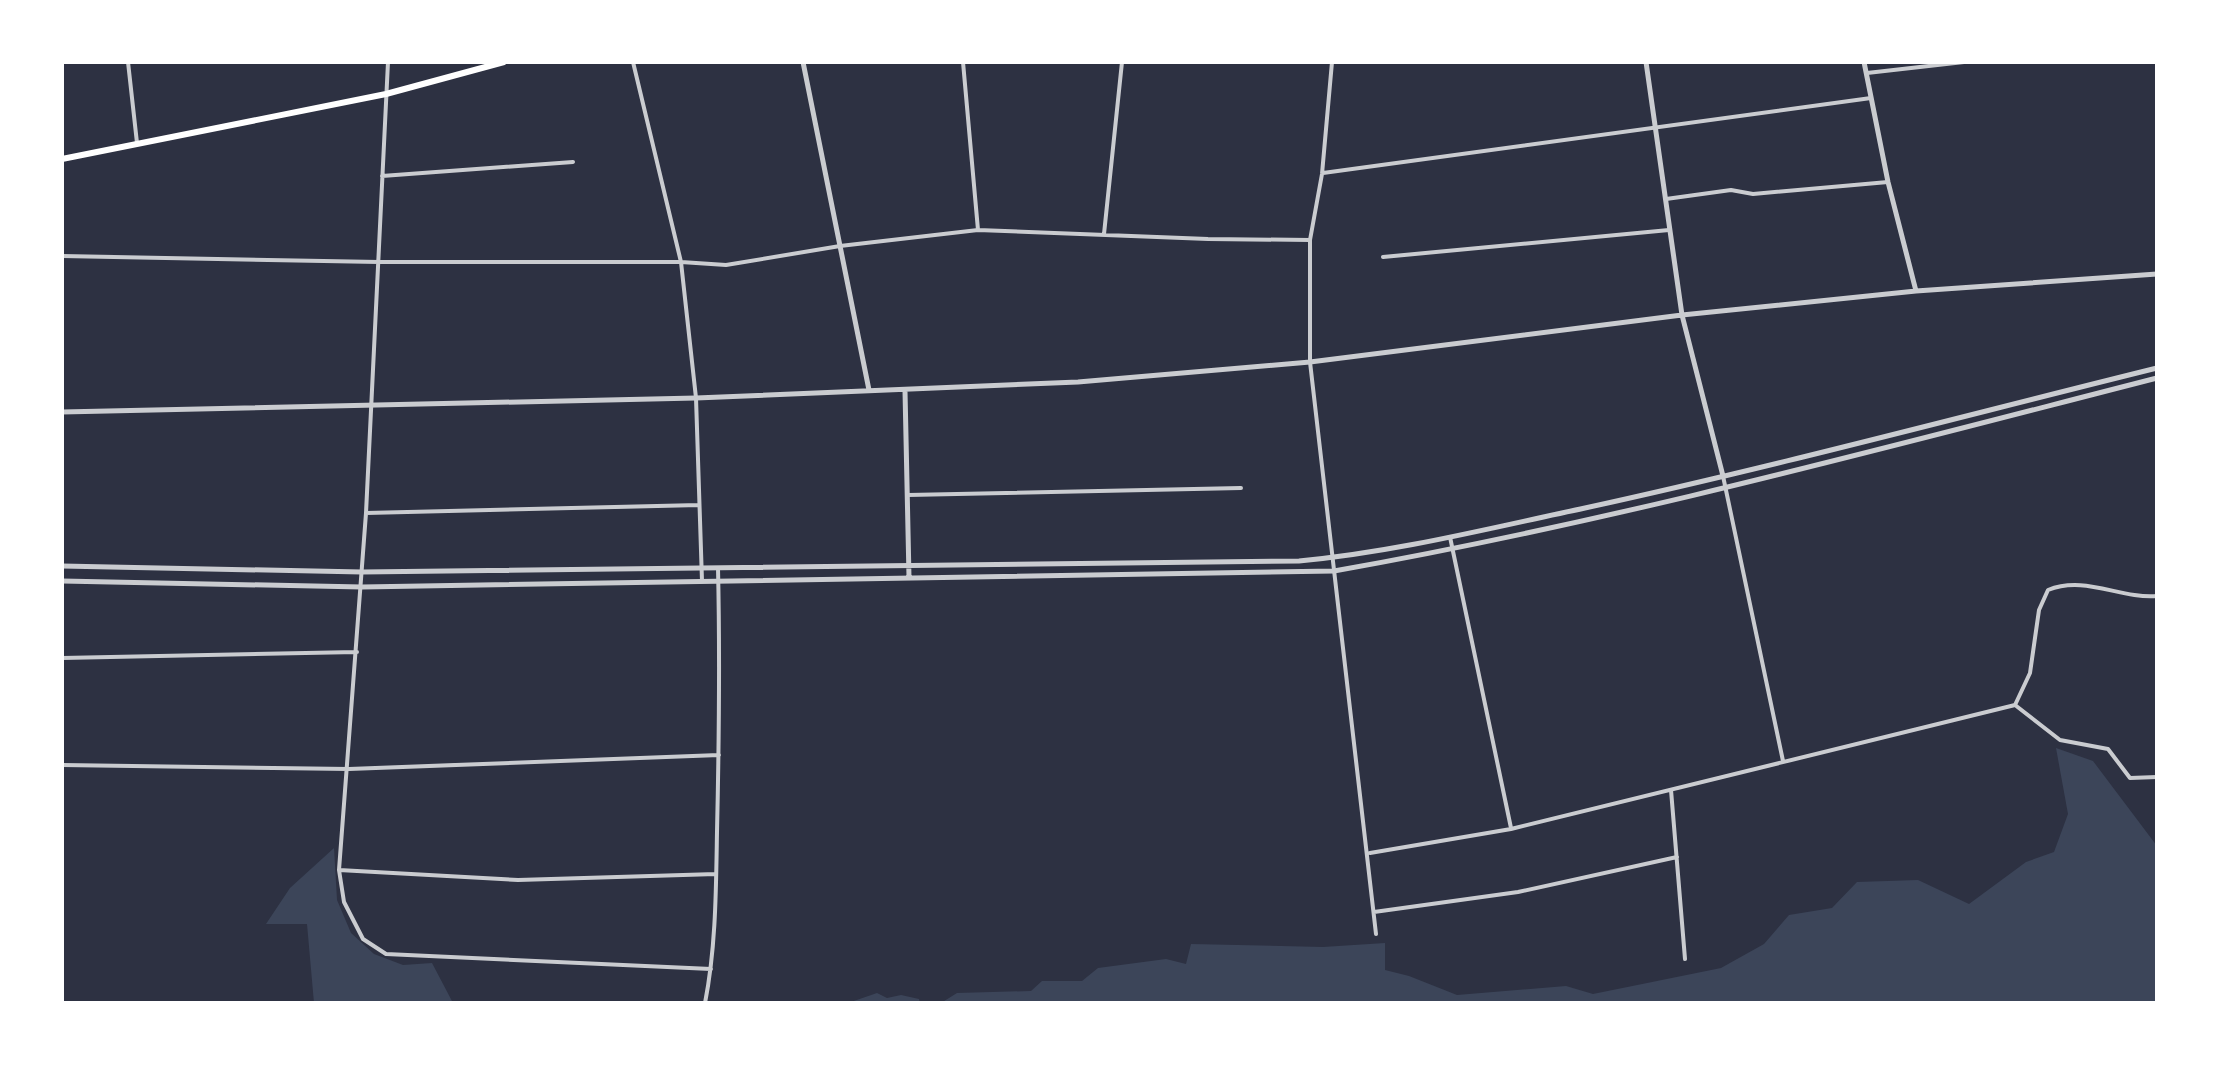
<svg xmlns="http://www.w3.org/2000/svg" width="2219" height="1065" viewBox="0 0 2219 1065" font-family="'Open Sans',sans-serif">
<rect width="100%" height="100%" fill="#2d3142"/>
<path fill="#3c4559" d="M2056,748L2093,761L2157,846V1003H941L957,993L1031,991L1042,981H1082L1098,968L1166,959L1186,964L1191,944L1323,947L1385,943V970L1409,976L1457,995L1566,986L1593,994L1721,968L1764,944L1789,915L1832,908L1857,882L1918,880L1969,904L2026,862L2054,852L2068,814Z
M334,848L337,900L351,933L374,954L403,965L432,963L453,1003H314L307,924H266L290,888Z
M877,993L887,998L901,995L919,999L920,1003H848Z"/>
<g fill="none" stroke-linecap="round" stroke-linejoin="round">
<path stroke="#caccd0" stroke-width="4" d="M128,62L137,143
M388,62L366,513L339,870L344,902L363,939L386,954L711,969
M633,62L681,262L696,398L702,581
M963,62L978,230
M1332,62L1322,174L1310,240V362L1376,934
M1867,73L1964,62
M1323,173L1871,98
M382,176L573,162
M1666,199L1731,190L1753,194L1888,182
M1104,234L1122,62
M62,256L379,262H681L726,265L840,246L978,230L1208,239L1310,240
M1383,257L1669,230
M1723,476L1783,761
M908,495L1241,488
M366,513L699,505
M1450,537L1511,828
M62,658L357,652
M2015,705L2030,673L2039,610L2048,590C2085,575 2120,599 2157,596
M2015,705L2060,740L2108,749L2130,778L2157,777
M62,765L349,769L719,755
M1671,790L1685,959
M1370,853L1511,829L2015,705
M339,870L518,880L716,874
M1374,912L1518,892L1677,857
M705,1003C716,947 716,889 717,832C719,744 720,656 718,568"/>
<path stroke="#caccd0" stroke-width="5" d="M803,62L869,390
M1646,62L1682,315L1723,476
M1864,62L1888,182L1916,291
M905,391L909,577
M62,412L696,398L1078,382L1310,362L1682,315L1916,291L2157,274
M62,566L362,572L1299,561C1396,552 1490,528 1585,508C1777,466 1967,415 2157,368
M62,581L362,587L1334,571C1611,522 1884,448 2157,378"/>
<path stroke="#fff" stroke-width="6" d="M62,159L386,94L504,62"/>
</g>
<rect width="2219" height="1065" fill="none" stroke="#ffffff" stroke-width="128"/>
</svg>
